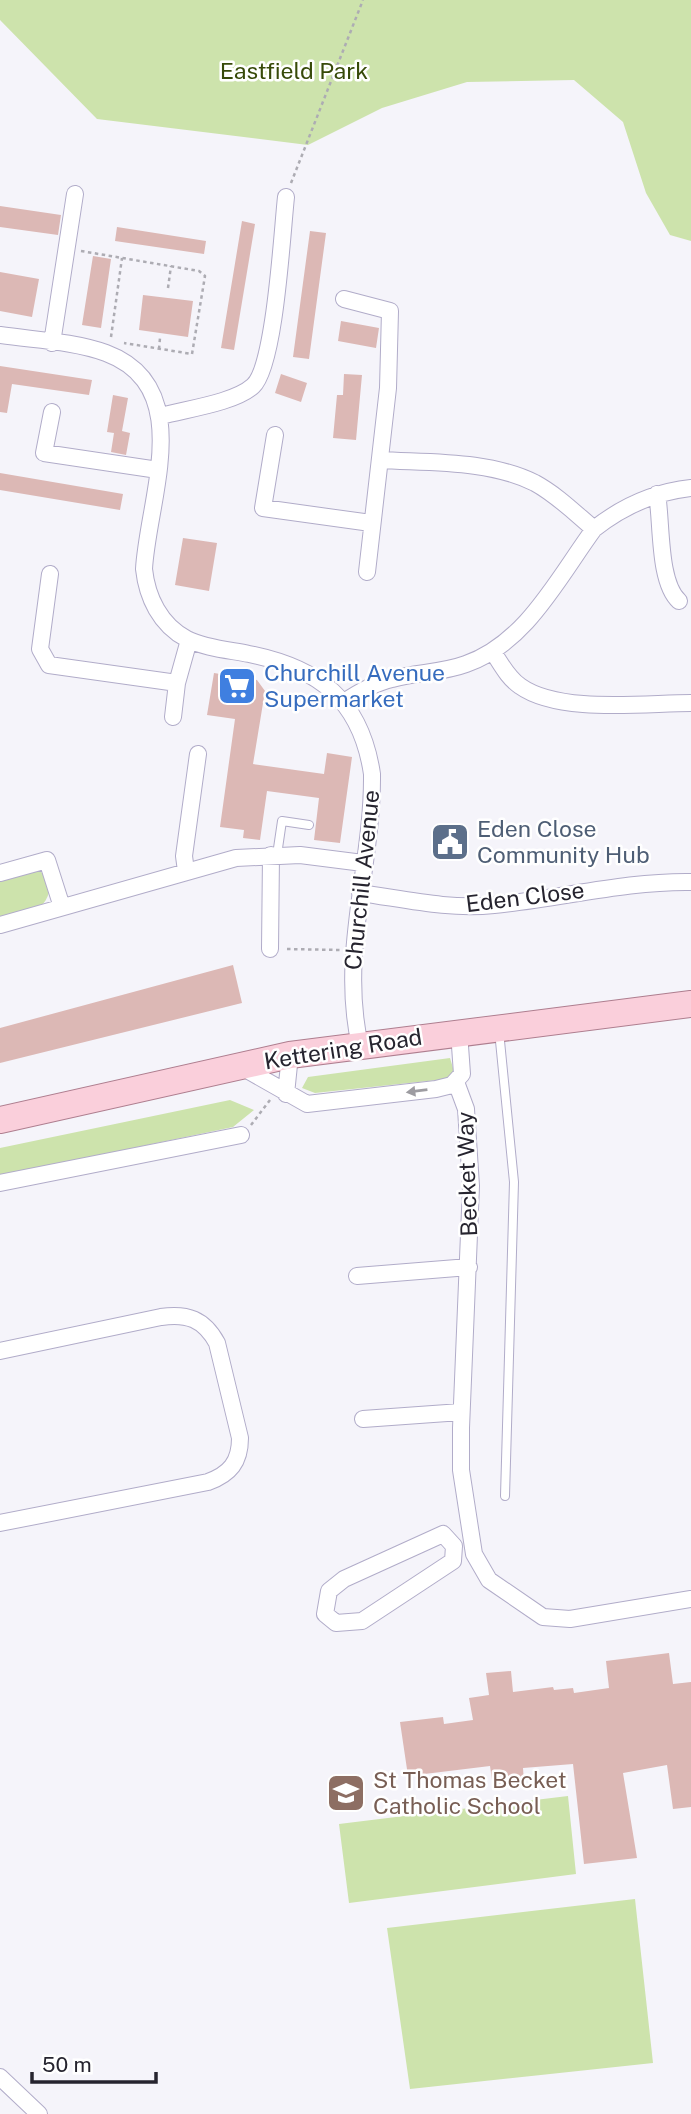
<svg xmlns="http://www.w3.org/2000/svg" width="691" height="2114" viewBox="0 0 691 2114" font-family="'Public Sans',sans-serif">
<rect width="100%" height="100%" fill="#f5f4fa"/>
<path fill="#cde3ac" d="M0,0H691V241L670,235L646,193L623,122L574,80L467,82L382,108L308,145L97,119L0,20Z
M37,869C51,878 53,892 43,904L0,917V877Z
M450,1058L456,1078L315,1093L302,1088L308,1077Z
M230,1100L254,1110L233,1127L0,1176V1148Z
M568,1796L576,1874L349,1903L339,1824Z
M635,1899L653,2063L410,2089L387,1928Z"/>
<path fill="#dcb8b5" d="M0,206L61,215L58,235L0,227Z
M242,221L255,224L234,350L221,348Z
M117,227L206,241L204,254L115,241Z
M310,231L326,233L309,359L293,357Z
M93,256L111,259L101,328L82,325Z
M0,272L39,279L32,317L0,311Z
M143,295L193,301L188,337L139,330Z
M341,321L379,328L376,348L338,341Z
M0,366L92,380L89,395L12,384L7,413L0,412Z
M281,374L307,383L301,402L275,393Z
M344,374L362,375L356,440L333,438L337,395H343Z
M113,395L128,398L122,431L130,433L126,455L111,452L114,433L107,432Z
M0,473L123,494L120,510L0,490Z
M183,538L217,543L209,591L175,585Z
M214,673L257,680L265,691L253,764L324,774L327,753L352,757L340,843L314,840L319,798L267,791L260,840L243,838L244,830L220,827L235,719L207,715Z
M440,824L463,826L461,859L438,858Z
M233,965L242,1003L0,1063V1028Z
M669,1653L673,1684L691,1682V1807L673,1809L667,1765L623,1773L637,1858L584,1864L573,1764L523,1768L524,1783L493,1787L490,1766L408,1776L400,1722L443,1717L444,1724L473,1720L469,1698L489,1695L486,1673L511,1671L513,1692L553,1687L554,1690L573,1688L574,1693L609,1688L606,1661Z"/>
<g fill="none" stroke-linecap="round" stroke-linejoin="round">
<defs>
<path id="lane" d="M277,855L282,821L309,825
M499,1031L514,1182L505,1496"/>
<path id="street" d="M344,299L390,311L388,388L367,572
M0,335C34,340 73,341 106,353C197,387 148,498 144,569C147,597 160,625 187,639C205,648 229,650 249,654C319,668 361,700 372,774C373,865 339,954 360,1045
M52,343L75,194
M52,412L44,453L158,470
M161,416C186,409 234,403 253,386C275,366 282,233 286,197
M275,435L263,508L371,523
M380,460C430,463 489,460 535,483C557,495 575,513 594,529
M657,494C662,522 658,582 679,601
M50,574L40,649L49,665L177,683
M493,652C501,664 508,678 520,686C559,714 644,703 691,703
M344,702C359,692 374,683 392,679C417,672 442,673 466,664C526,643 558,578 594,529C623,506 654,492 691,488
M173,717L177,683L189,640
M186,871L184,856L198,754
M0,873L47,860L62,907
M360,893C404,899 449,910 494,905C560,899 624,881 691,882
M0,925L236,858L300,855L363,863
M270,949L271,855
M240,1066L307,1104L436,1089L452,1085L462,1074L459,1032
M456,1082L466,1109L471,1186L461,1428V1470L474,1554L489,1580L543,1617L570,1619L691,1599
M286,1094L290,1055
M0,1183L241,1135
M357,1276L469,1267
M0,1351L161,1317C187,1313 204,1319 217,1343L240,1438C240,1462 230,1474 208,1482L0,1523
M363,1419L461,1412
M443,1534L454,1546L453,1561L362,1621L336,1623L325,1614L329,1591L344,1579Z
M0,2077L39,2114"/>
<path id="primary" d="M0,1120L290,1055L691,1004"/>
</defs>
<use href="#lane" stroke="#b1acc9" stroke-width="10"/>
<use href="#street" stroke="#b1acc9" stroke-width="18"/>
<use href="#primary" stroke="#ae7e8f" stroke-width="28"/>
<path stroke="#adacb3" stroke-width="2.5" stroke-dasharray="3.5 3.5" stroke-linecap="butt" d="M291,183L363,0
M81,251L199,271L205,276L192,354L124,343
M168,288L171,266
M111,337L122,258
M159,349L160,338
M287,949L340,950
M251,1125L270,1100"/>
<use href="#lane" stroke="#fff" stroke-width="8"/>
<use href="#street" stroke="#fff" stroke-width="16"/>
<use href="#primary" stroke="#facfdb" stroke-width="26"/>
</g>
<defs><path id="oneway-solid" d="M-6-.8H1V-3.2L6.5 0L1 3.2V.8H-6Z" transform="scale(1.75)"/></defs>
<use fill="#9d9ca1" href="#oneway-solid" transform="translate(417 1091) rotate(173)"/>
<defs>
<symbol id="supermarket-square" viewBox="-11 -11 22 22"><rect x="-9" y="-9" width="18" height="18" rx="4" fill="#3f7fe0" stroke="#fff"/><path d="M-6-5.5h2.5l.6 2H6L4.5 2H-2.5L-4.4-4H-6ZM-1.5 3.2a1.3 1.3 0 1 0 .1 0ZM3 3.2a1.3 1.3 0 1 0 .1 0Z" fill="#fff"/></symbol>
<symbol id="civic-square" viewBox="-11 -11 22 22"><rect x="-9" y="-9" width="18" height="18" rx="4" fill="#5c6f8a" stroke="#fff"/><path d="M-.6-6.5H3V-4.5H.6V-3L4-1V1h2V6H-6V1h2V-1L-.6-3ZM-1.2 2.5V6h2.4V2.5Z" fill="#fff"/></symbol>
<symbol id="school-square" viewBox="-11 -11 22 22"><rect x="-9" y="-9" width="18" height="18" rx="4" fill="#8d6e63" stroke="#fff"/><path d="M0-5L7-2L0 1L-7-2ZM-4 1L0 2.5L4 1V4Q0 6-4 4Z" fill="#fff"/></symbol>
</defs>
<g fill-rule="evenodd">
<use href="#supermarket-square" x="215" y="664" width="44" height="44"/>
<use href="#civic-square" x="428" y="820" width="44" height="44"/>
<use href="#school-square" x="324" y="1771" width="44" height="44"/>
</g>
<g text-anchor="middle" stroke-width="5" stroke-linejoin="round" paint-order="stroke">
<g font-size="23" fill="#374a09" stroke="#fff">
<text x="294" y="79">Eastfield Park</text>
</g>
<g font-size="23" fill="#366cbe" stroke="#fff" text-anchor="start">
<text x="264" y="681">Churchill Avenue<tspan x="264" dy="26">Supermarket</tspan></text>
</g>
<g font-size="23" fill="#4e5e75" stroke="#fff" text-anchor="start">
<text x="477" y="837">Eden Close<tspan x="477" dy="26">Community Hub</tspan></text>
</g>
<g font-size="23" fill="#26242f" stroke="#fff">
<text transform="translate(362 880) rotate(-84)" y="8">Churchill Avenue</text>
<text transform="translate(525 897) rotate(-7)" y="8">Eden Close</text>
<text transform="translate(343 1049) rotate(-9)" y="8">Kettering Road</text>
<text transform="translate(467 1174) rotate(-92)" y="8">Becket Way</text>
</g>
<g font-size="23" fill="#785e54" stroke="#fff" text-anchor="start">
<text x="373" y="1788">St Thomas Becket<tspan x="373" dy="26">Catholic School</tspan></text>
</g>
</g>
<path d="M32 2072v10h124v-10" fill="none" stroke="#26242f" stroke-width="3.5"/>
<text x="42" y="2072" font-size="21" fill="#26242f" stroke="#ffffff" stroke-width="5" paint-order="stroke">50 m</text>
</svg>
